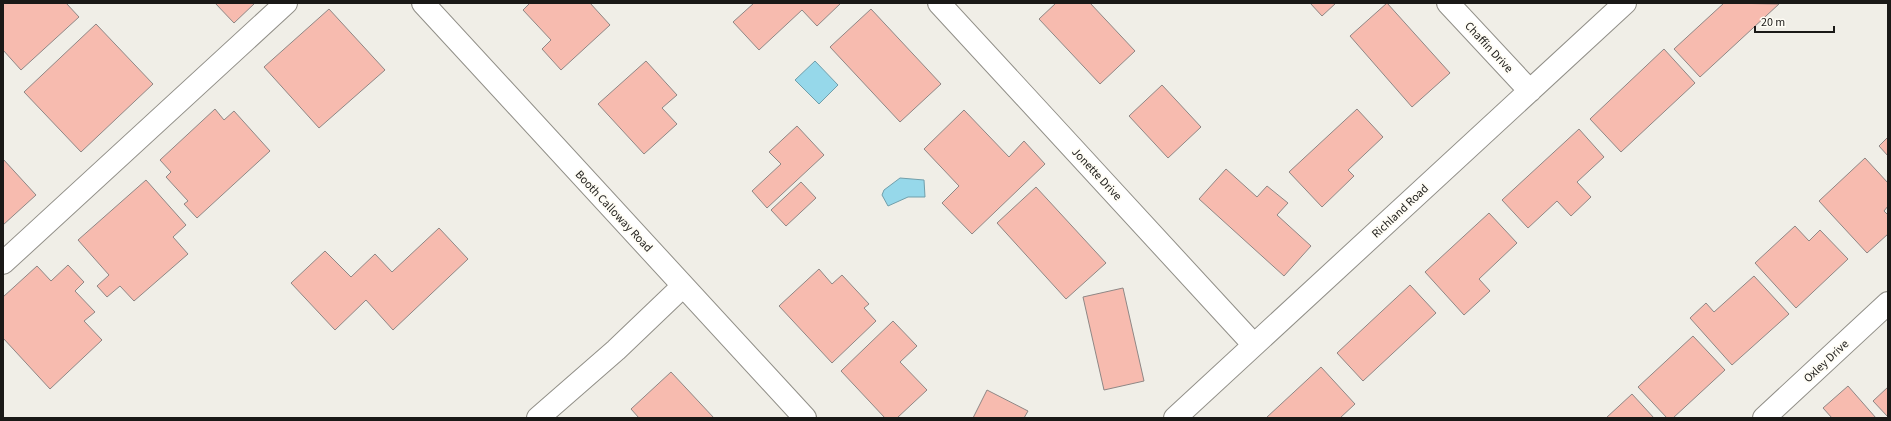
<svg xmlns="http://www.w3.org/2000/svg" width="1891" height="421" viewBox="0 0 1891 421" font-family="'Source Sans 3',sans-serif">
<rect width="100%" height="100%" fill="#f0eee7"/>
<path fill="#96d8ea" stroke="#719fab" d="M815,61L838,85L819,104L795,80Z
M900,178L924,180L925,197H908L888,206L882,195L884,190Z"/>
<path fill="#f7bbaf" stroke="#8f8785" d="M3,3H66L79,17L21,70L3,50Z
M215,3H255L234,23Z
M530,3H590L610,25L561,70L542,49L551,40L523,10Z
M754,3H841L817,26L802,10L759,50L733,22Z
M1056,3H1090L1135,51L1100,84L1039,19Z
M1310,3H1336L1322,16Z
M1387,3L1450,73L1412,107L1350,36Z
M1724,3L1779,4L1700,77L1674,49Z
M329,9L385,70L319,128L264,67Z
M871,9L941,84L900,122L830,47Z
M96,24L153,84L81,152L24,92Z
M1664,49L1695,83L1621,152L1590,119Z
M646,61L677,95L662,108L677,124L644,154L598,104Z
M1162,85L1201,127L1168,158L1129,116Z
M215,109L224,120L234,111L270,151L197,218L184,204L188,201L166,177L171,172L160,160Z
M1357,109L1383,137L1348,170L1354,176L1322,207L1289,172Z
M964,110L1009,157L1024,141L1045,164L972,234L942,203L959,186L924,149Z
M797,126L824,155L767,208L752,191L781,164L769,152Z
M1579,129L1604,157L1577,182L1591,197L1571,216L1557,201L1528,228L1502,200Z
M1888,137V156L1879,146Z
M1865,158L1888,183V206L1884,211L1888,215V234L1867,253L1819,201Z
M3,159L36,195L3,225Z
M1226,169L1257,197L1267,186L1288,203L1277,215L1311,246L1284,276L1199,199Z
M146,180L186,225L173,237L188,254L134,301L120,286L107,297L97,286L109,275L78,240Z
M801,182L816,198L786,226L771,210Z
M1036,187L1106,263L1066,299L997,223Z
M1489,213L1517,243L1479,279L1490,291L1464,315L1425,272Z
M1795,226L1809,241L1820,230L1848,259L1796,308L1755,263Z
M439,228L468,259L393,330L366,300L335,330L291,283L325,251L351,277L375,254L392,272Z
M68,265L84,282L75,291L95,312L84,321L102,340L50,389L3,338V297L37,266L51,281Z
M819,269L832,284L842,275L869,304L864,308L876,321L832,363L779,306Z
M1754,276L1789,314L1732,365L1690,318L1706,303L1714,312Z
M1410,285L1436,313L1363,381L1337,353Z
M1123,288L1144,381L1104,390L1083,297Z
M893,321L917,346L900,362L927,390L897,418H885L841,371Z
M1693,336L1725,370L1673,418H1667L1638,387Z
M1321,367L1355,404L1340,418H1266Z
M671,372L714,418H639L631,409Z
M1848,386L1876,418H1832L1823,408Z
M1888,387V417L1873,401Z
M987,390L1028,411L1024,418H973Z
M1632,394L1654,418H1606Z"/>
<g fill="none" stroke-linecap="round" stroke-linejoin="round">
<defs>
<path id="minor" d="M423,3L805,418
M939,3L1254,345
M1448,3L1530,91
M3,263L286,3
M538,418L616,350L683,286
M1175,418L1625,3
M1764,418L1888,303"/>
</defs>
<use href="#minor" stroke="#918f88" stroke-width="24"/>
<use href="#minor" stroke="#fff" stroke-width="22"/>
</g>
<g text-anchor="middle" stroke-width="3.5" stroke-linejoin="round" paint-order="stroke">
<g font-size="12" fill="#1a1917" stroke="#fefcf4">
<text transform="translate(1489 47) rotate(47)" y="4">Chaffin Drive</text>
<text transform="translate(1097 174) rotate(47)" y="4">Jonette Drive</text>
<text transform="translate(614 211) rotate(47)" y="4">Booth Calloway Road</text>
<text transform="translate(1400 211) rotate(-43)" y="4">Richland Road</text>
<text transform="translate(1826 361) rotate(-43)" y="4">Oxley Drive</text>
</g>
</g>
<rect width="1891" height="421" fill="none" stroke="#1a1917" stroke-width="8"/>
<path d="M1755 26v6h79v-6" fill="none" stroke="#1a1917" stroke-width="2"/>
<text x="1761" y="26" font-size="12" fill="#1a1917" stroke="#fefcf4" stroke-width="3" paint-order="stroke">20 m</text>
</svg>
